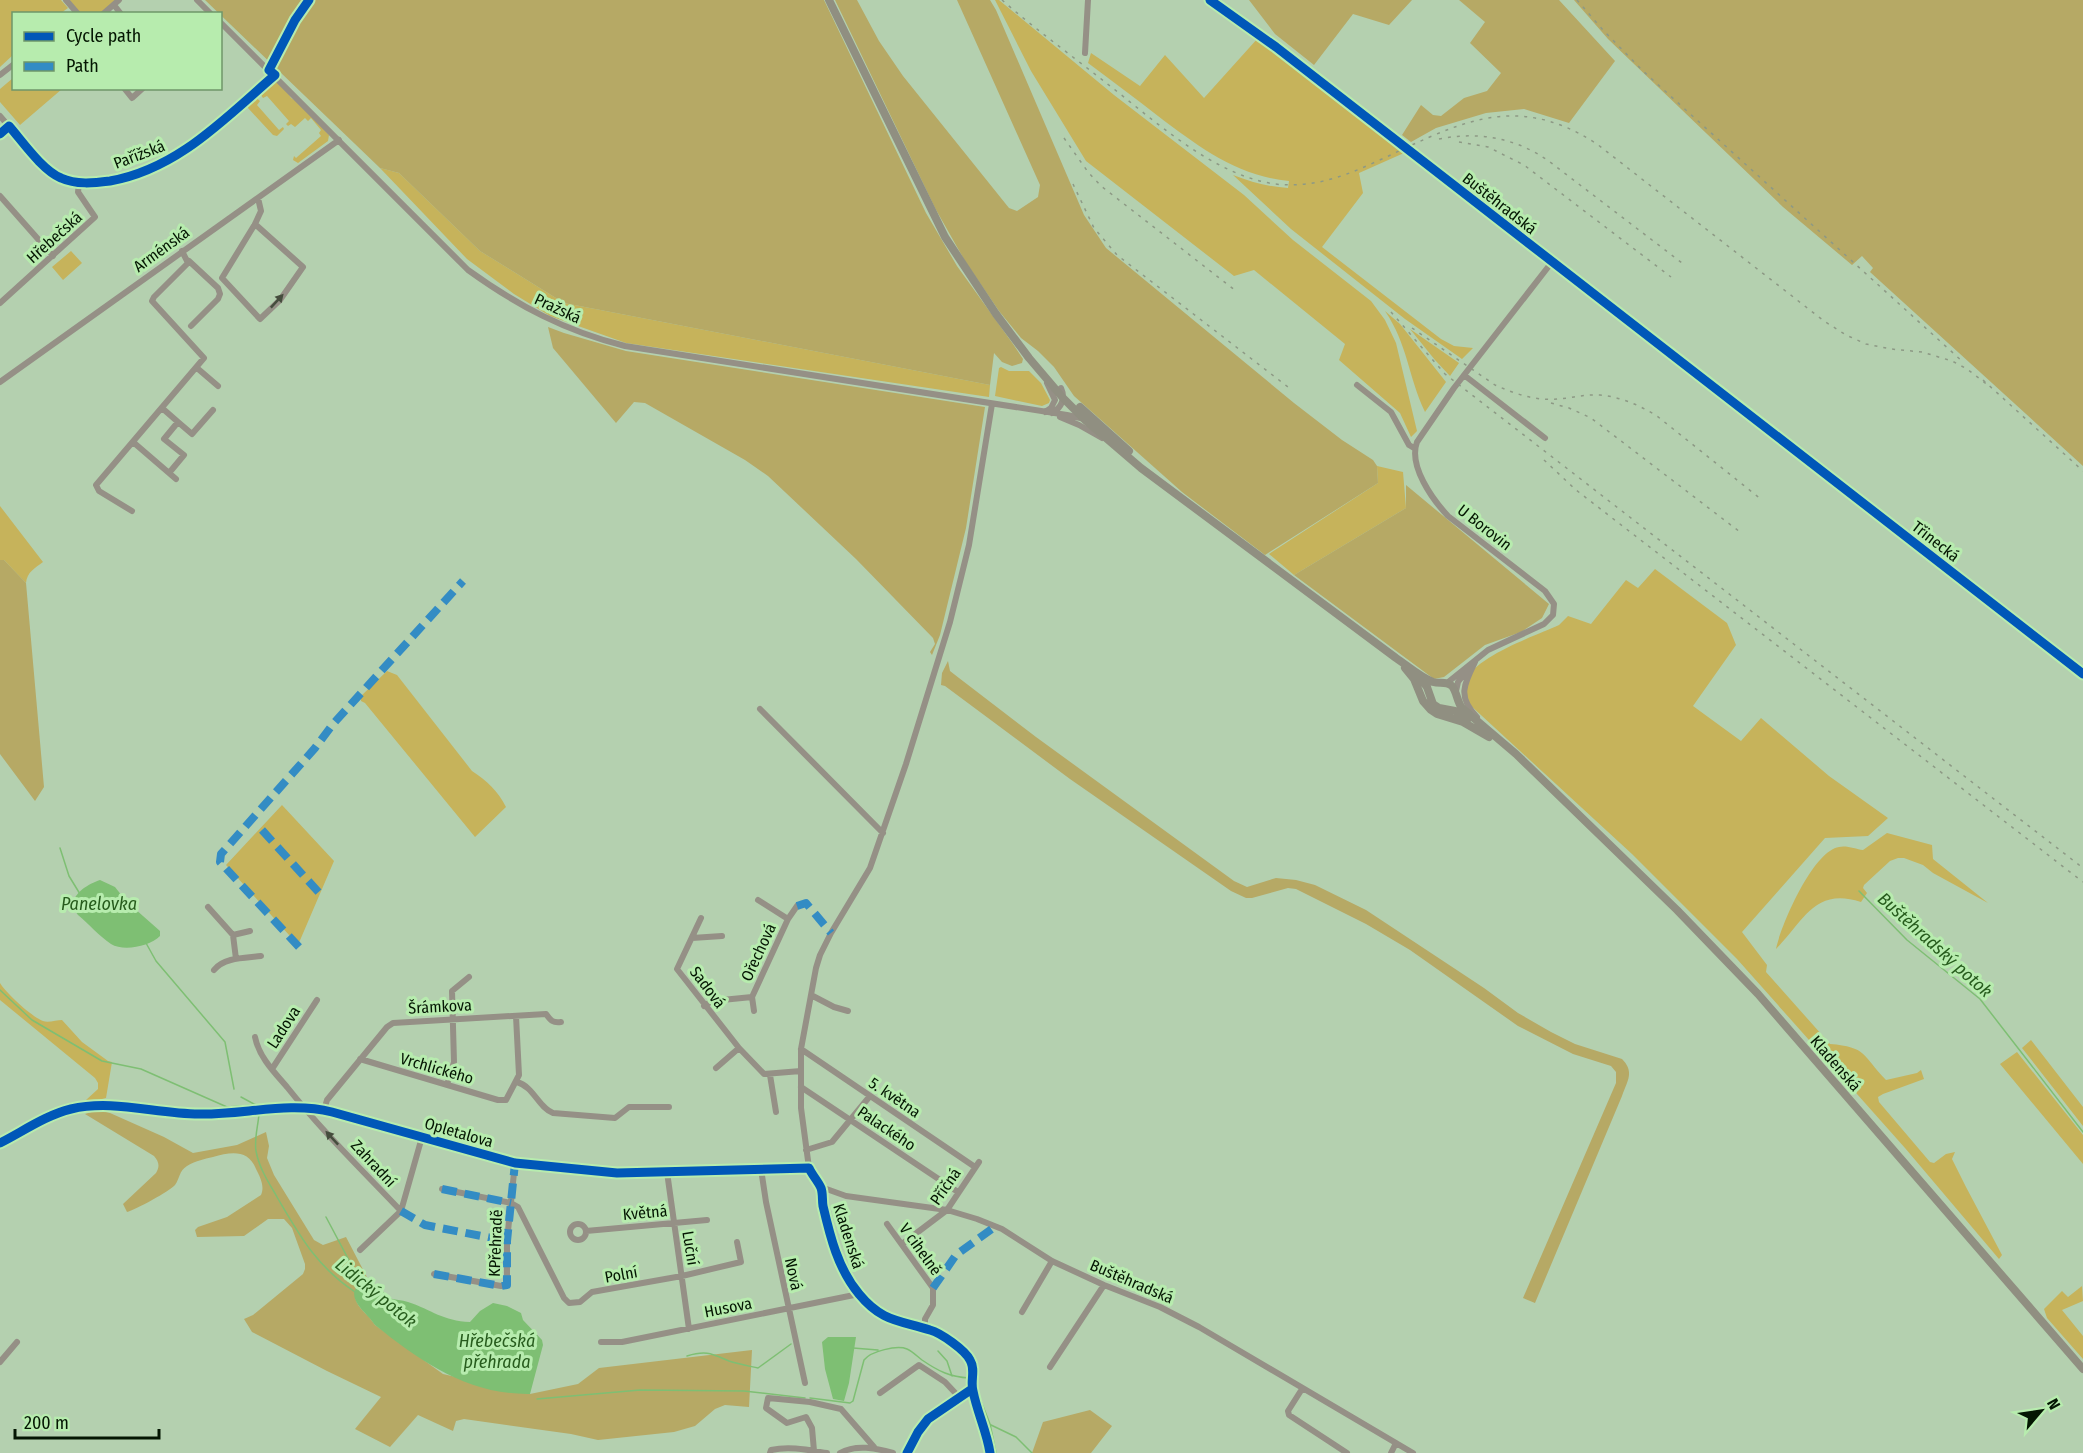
<svg xmlns="http://www.w3.org/2000/svg" width="2083" height="1453" viewBox="0 0 2083 1453" font-family="'Fira Sans Condensed',sans-serif">
<rect width="100%" height="100%" fill="#b4d0af"/>
<path fill="#c6b35b" d="M0,0H61L68,8L61,13L14,14L13,55L0,67Z
M69,0H117L102,14L80,13Z
M995,0H999L1114,95L1244,195L1293,240L1371,301L1385,320L1396,343L1417,431L1411,437L1400,413L1339,360L1345,344L1254,270L1234,276L1086,161L1031,71Z
M1258,38L1400,147L1404,153L1359,173L1363,193L1322,247L1441,339L1454,346L1473,348L1462,359L1405,319L1291,229L1233,175C1251,182 1269,187 1288,188L1289,181C1237,176 1199,147 1158,116C1135,98 1111,80 1088,63L1091,53L1140,86L1165,55L1204,98Z
M13,78L14,88L62,89L20,125L0,102V89Z
M277,81L286,89L291,98L300,103L329,135L328,141L298,163L293,160L294,156L296,158L321,136L319,133L321,130L311,118L308,121L305,118L295,127L291,124L288,126L286,124L289,121L267,96L263,98L259,92L270,83Z
M254,96L260,101L257,105L279,130L283,127L284,129L277,136L273,135L248,108L247,103Z
M380,168L399,173L480,251L564,303L990,385L989,397L626,343L550,316L514,294L467,259Z
M71,251L82,263L63,280L52,267Z
M1385,311L1400,324L1446,382L1425,412C1408,376 1408,345 1385,311Z
M1410,329L1459,363L1450,376L1435,360Z
M1001,367L1009,371H1029L1041,383L1050,400L1049,403L1042,406L995,396L999,368Z
M1377,466L1403,472L1406,508L1294,575L1269,554L1378,483Z
M0,506L43,562C35,568 27,572 26,583L4,560H0Z
M1655,569L1727,623L1736,645L1693,706L1741,741L1761,718L1829,776L1888,818L1868,836L1825,838L1742,932L1767,965L1766,972L1830,1044C1867,1047 1862,1055 1886,1080L1917,1073L1921,1070L1924,1079L1883,1094L1878,1097L1879,1102L1930,1162L1934,1163L1946,1154L1955,1152L1952,1159L1966,1187L2002,1255L1999,1259L1905,1148L1737,959L1632,854L1469,704C1467,697 1465,688 1467,680C1474,657 1537,635 1559,625L1568,616L1591,624L1626,580L1638,588Z
M387,671L397,675L472,771C487,781 498,791 506,807L475,837L365,703L361,701V696Z
M282,805L334,861L298,945L226,865Z
M1887,833L1932,845L1933,859L1988,903L1933,873L1923,865L1904,858H1898L1890,861L1864,885L1863,888L1867,893L1861,902C1814,887 1804,921 1776,949C1781,925 1813,851 1839,847C1846,845 1856,849 1863,850Z
M0,983C6,993 32,1017 43,1021C48,1023 57,1020 62,1020L82,1042L108,1061L112,1062L106,1098L94,1101L86,1100L98,1089V1083L95,1078L0,1000Z
M2031,1040L2083,1107V1126L2022,1048Z
M2017,1052L2083,1135V1164L2000,1064Z
M2082,1286L2083,1301L2062,1310L2083,1336V1359L2047,1318L2044,1309L2062,1291L2068,1297Z"/>
<path fill="#b6a965" d="M205,0H824L926,213L957,266L1013,344L1023,359L1022,363L1012,366L1002,362L994,353L990,385L564,303L480,251L399,173L380,168Z
M835,0H857L879,41L903,76L1009,208L1017,211L1038,197L1040,185L957,0H990L996,10L1084,215L1106,248L1294,403L1342,440L1373,460L1377,466L1378,483L1265,555L1182,492L1074,396L1054,367L1038,351L1021,338L999,311L965,261L935,208Z
M1249,0H1412L1389,25L1353,14L1314,65L1275,34Z
M1459,0H1559L1615,61L1569,123L1524,109L1486,113L1436,128L1411,142L1402,135L1421,105L1433,115L1441,116L1464,98L1487,91L1501,73L1470,43L1485,22Z
M1574,0H2083V466L1870,272L1873,268L1862,256L1852,265L1783,207L1608,39Z
M548,327L564,333L626,351L985,407L966,528L940,635L932,655L930,652L935,644L933,638L856,559L768,476L745,460L645,403L634,402L616,423L553,348Z
M1406,485L1549,604L1542,618L1521,632L1485,645L1444,677L1434,679L1294,575L1406,508Z
M0,560H4L26,583L44,787L35,801L0,754Z
M948,661L950,671L959,678L1036,737L1234,881L1247,887L1276,878L1296,880L1315,885L1366,910L1484,988L1518,1013L1551,1032L1575,1044L1622,1059C1635,1072 1627,1081 1622,1096L1535,1303L1523,1298L1616,1083V1072L1611,1066L1573,1054L1518,1026L1410,950L1366,924L1296,889L1288,888L1252,898H1246L1231,891L1070,779L945,686L941,685L942,673Z
M98,1110L110,1113L164,1137L193,1153L237,1145L266,1132L269,1146L267,1158L274,1175L314,1240L323,1245L346,1237L370,1283H361L357,1286C350,1306 366,1310 375,1325L443,1374L530,1394L578,1384L599,1368L752,1350L749,1407L725,1405L715,1409L695,1426L674,1432L598,1440L571,1434L464,1419L456,1421L453,1431L418,1415L390,1447L355,1429L381,1397L327,1371L252,1332L244,1319L253,1315L303,1274L305,1269V1264L292,1228L284,1219H268L244,1236L197,1237L195,1230L198,1227L227,1217L261,1195C265,1186 260,1177 256,1169C248,1149 231,1152 213,1157C204,1159 195,1161 187,1166C179,1171 180,1178 175,1185C170,1191 135,1210 127,1212L123,1204L156,1173C160,1166 159,1162 154,1156L85,1114Z
M1090,1410L1112,1426L1091,1453H1032L1043,1422Z"/>
<path fill="#7ebf73" d="M100,880L115,887L126,901L160,931V936C150,946 124,952 111,944C99,936 89,924 78,915C64,899 85,885 100,880Z
M361,1283C373,1283 382,1289 389,1298C395,1300 402,1300 408,1302C432,1310 443,1321 470,1322L480,1311L493,1303L507,1306L521,1313L523,1320L542,1340L543,1345L530,1394C469,1395 421,1362 375,1325C368,1313 342,1297 361,1283Z
M828,1337H856L849,1383L844,1401L833,1399L825,1369L822,1342Z"/>
<g fill="none" stroke-linecap="round" stroke-linejoin="round">
<path stroke="#7ebf73" stroke-width="1.5" d="M60,848L69,876L80,894
M1859,891L1907,940L1980,999L2083,1132
M146,943L156,961L225,1042L234,1089
M0,990L32,1020L102,1061L141,1069L227,1107L255,1105
M241,1097L256,1105
M259,1114C258,1126 254,1140 256,1151C259,1168 269,1183 277,1197C300,1236 316,1266 355,1292
M326,1217L361,1283
M853,1348L878,1350
M938,1351L947,1361L952,1376
M687,1356C707,1350 712,1354 729,1361C738,1364 749,1366 758,1368L791,1344
M975,1386L990,1424L996,1453
M810,1398L850,1403L853,1401L864,1360C871,1351 897,1345 907,1349C912,1351 918,1357 922,1360C938,1371 950,1377 969,1378
M537,1399L640,1390L744,1391L805,1398
M991,1425L1016,1437L1032,1453"/>
<path stroke="#959086" stroke-width="6" d="M66,0L78,14
M197,0L211,14
M1210,0L1276,47L1398,142
M114,5L121,14
M103,14L119,0
M220,22L468,270C518,306 565,331 625,346L1067,415L1085,419
M1085,53L1088,0
M0,75L14,64
M124,88L132,98L143,88
M0,116C15,133 42,170 61,178C76,185 94,183 111,181C178,169 225,118 275,75
M0,134L9,126
M1448,181L2083,674
M0,196L53,256
M255,224L303,267L280,300L260,319L222,278L255,224L261,211L258,198
M189,261L218,288L220,294L218,299L191,326
M0,303L95,217L78,192L79,183
M197,368L218,386
M1464,375L1545,438
M0,382L339,140
M1357,385L1391,412L1409,445L1414,448
M162,408L178,422L164,439L184,455L169,473
M1045,412L1051,408L1055,400L1047,383
M1052,413C1061,408 1066,399 1061,388
M1060,417L1079,425L1102,438
M178,422L192,434L213,410
M133,442L176,479
M132,511L99,491L96,485L204,358L152,301L154,297L188,263L182,251
M1475,662C1464,684 1457,697 1477,717
M1447,683L1488,650L1544,624L1553,615L1554,604L1545,591L1448,516C1433,500 1408,466 1417,442L1454,388L1552,262
M1456,691L1458,682L1466,672
M760,709L883,833
M758,900L788,919
M208,907L233,935L236,959
M701,918L677,969L739,1048L764,1074L801,1071
M233,935L250,931
M692,938L722,936
M214,970C224,957 246,958 261,956
M811,995L834,1007L848,1011
M752,997L754,1011
M704,1006L712,1001L752,997L788,919L797,906
M255,1037C259,1057 274,1072 287,1087C322,1131 362,1170 401,1211
M801,1049L975,1167
M360,1059L498,1100H506L519,1075L516,1016
M716,1068L739,1048
M272,1069L317,1000
M770,1075L776,1112
M517,1082C534,1087 538,1107 553,1113L615,1118L629,1107H669
M447,1085L454,1062L452,991L469,977
M801,1087L958,1192
M324,1110L327,1100L387,1027L393,1023L546,1014C551,1021 553,1023 561,1022
M0,1143C22,1132 46,1115 71,1109C113,1099 156,1114 199,1114C243,1115 289,1101 332,1112L515,1163L617,1173L809,1168
M806,1150L832,1142L870,1096
M761,1169L766,1202L805,1383
M667,1172L689,1329
M821,1187L846,1196L947,1210L977,1219L1002,1229L1052,1261L1104,1285L1160,1307L1199,1327L1413,1453
M442,1189L511,1203L518,1207L564,1298L569,1303L580,1302L592,1292L682,1276L741,1262L737,1242
M570 1232a8 8 0 1 1 16 0a8 8 0 1 1-16 0Z
M887,1224L933,1288V1305L925,1319V1329
M586,1231L707,1220
M902,1244L947,1210L979,1162
M360,1250L401,1211L422,1137
M434,1274L501,1286L507,1285V1241L515,1163
M1022,1312L1052,1261
M601,1342H622L859,1294
M0,1362L17,1342
M1050,1367L1104,1285
M1302,1389L1288,1411L1289,1415L1347,1453
M880,1393L919,1365L945,1382L960,1398
M814,1451L812,1428L806,1417L787,1423L766,1408L768,1398L810,1402L841,1409L874,1447
M770,1453L771,1450C790,1446 808,1450 827,1453
M840,1453C856,1444 876,1448 893,1453
M907,1453L918,1432L928,1419L972,1389
M990,1453L985,1429L972,1389L973,1376L970,1359L945,1337L932,1330L911,1326L877,1312L859,1294L845,1277L839,1261L823,1205L821,1187L813,1177L809,1168L801,1108V1049L816,968L820,955L831,933L870,868L906,764L950,622L969,545L992,404
M1391,1453L1396,1443"/>
<path stroke="#908f81" stroke-width="8" d="M829,0L945,237L996,314L1029,358L1063,398L1085,420L1141,468L1396,658C1408,666 1420,677 1433,682C1440,684 1446,681 1452,686C1457,692 1457,702 1462,708L1516,754L1677,910L1758,994L2083,1369
M1080,407L1129,451
M1405,668L1414,679L1423,701L1431,710L1437,714L1463,722L1489,737
M1420,678L1427,687L1433,704L1439,708L1455,711L1468,719"/>
<path stroke="#8d9985" stroke-width="1.5" stroke-dasharray="3 6" stroke-linecap="butt" d="M1002,0C1035,29 1071,55 1105,82C1154,120 1212,175 1275,184C1310,188 1340,178 1371,164C1453,127 1511,88 1597,144L1824,321L1846,335L1866,344L1891,349L1922,352L1952,361L1967,369L1989,386
M1577,0L1603,30L1643,71L1963,362
M1064,138L1088,172L1101,186L1236,291
M1439,139C1479,131 1517,138 1550,162L1686,266
M1459,142L1488,147L1524,165L1671,277
M1073,184L1094,228L1117,255L1288,387
M1391,312L1445,374L2083,868
M1412,328L1495,385C1515,394 1536,401 1558,399C1572,398 1586,394 1600,395C1621,397 1639,405 1657,416L1762,500
M1983,380L2083,471
M1551,403L1569,408L1591,418L1740,532
M1544,460L1576,490L2083,882"/>
<path stroke="#959086" stroke-width="6" d="M1398,142L1448,181"/>
<path stroke="#338cc4" stroke-width="8" stroke-dasharray="15 8" stroke-linecap="butt" d="M262,830L322,896
M797,906L806,903L831,933
M299,947L220,862L221,854L315,748L333,724L463,581
M442,1189L511,1203
M401,1211L425,1225L507,1241
M434,1274L501,1286L507,1285V1241L515,1163
M933,1288L956,1255L996,1226"/>
<defs>
<path id="cycleway" d="M1210,0L1276,47L2083,674
M0,134L9,126C23,142 42,170 61,178C76,185 94,183 110,181C178,169 225,118 275,75L269,70L295,20L309,0
M0,1143C22,1132 46,1115 71,1109C113,1099 156,1114 199,1114C243,1115 289,1101 332,1112L515,1163L617,1173L809,1168C812,1175 818,1181 821,1188C823,1193 822,1200 823,1206C830,1236 838,1269 859,1294C882,1322 899,1320 930,1330C941,1333 965,1350 970,1360C976,1370 970,1381 973,1391C977,1412 987,1432 990,1453
M907,1453L918,1432L928,1419L972,1389"/>
</defs>
<use href="#cycleway" stroke="#b7ecae" stroke-width="13"/>
<use href="#cycleway" stroke="#0057b8" stroke-width="9"/>
</g>
<defs><path id="oneway-solid" d="M-6-.8H1V-3.2L6.5 0L1 3.2V.8H-6Z" transform="scale(1.5)"/></defs>
<g fill="#454d3d">
<use href="#oneway-solid" transform="translate(277 301) rotate(-47)"/>
<use href="#oneway-solid" transform="translate(332 1138) rotate(-133)"/>
</g>
<g text-anchor="middle" stroke-width="6" stroke-linejoin="round" paint-order="stroke">
<g font-size="16" fill="#041602" stroke="#b7ecae">
<text transform="translate(139 154) rotate(-21)" y="6">Pařížská</text>
<text transform="translate(1500 203) rotate(38)" y="6">Buštěhradská</text>
<text transform="translate(54 237) rotate(-42)" y="6">Hřebečská</text>
<text transform="translate(161 249) rotate(-36)" y="6">Arménská</text>
<text transform="translate(558 308) rotate(25)" y="6">Pražská</text>
<text transform="translate(1485 527) rotate(38)" y="6">U Borovin</text>
<text transform="translate(1936 541) rotate(38)" y="6">Třinecká</text>
<text transform="translate(758 952) rotate(-65)" y="6">Ořechová</text>
<text transform="translate(708 987) rotate(53)" y="6">Sadová</text>
<text transform="translate(440 1006) rotate(-3)" y="6">Šrámkova</text>
<text transform="translate(283 1027) rotate(-57)" y="6">Ladova</text>
<text transform="translate(1836 1063) rotate(49)" y="6">Kladenská</text>
<text transform="translate(437 1068) rotate(16)" y="6">Vrchlického</text>
<text transform="translate(895 1097) rotate(34)" y="6">5. května</text>
<text transform="translate(887 1128) rotate(34)" y="6">Palackého</text>
<text transform="translate(459 1132) rotate(16)" y="6">Opletalova</text>
<text transform="translate(374 1163) rotate(47)" y="6">Zahradní</text>
<text transform="translate(945 1186) rotate(-55)" y="6">Příčná</text>
<text transform="translate(645 1212) rotate(-5)" y="6">Květná</text>
<text transform="translate(849 1236) rotate(72)" y="6">Kladenská</text>
<text transform="translate(495 1243) rotate(-88)" y="6">KPřehradě</text>
<text transform="translate(691 1248) rotate(81)" y="6">Luční</text>
<text transform="translate(921 1249) rotate(54)" y="6">V cihelně</text>
<text transform="translate(621 1274) rotate(-10)" y="6">Polní</text>
<text transform="translate(794 1274) rotate(78)" y="6">Nová</text>
<text transform="translate(1132 1281) rotate(23)" y="6">Buštěhradská</text>
<text transform="translate(728 1307) rotate(-11)" y="6">Husova</text>
</g>
<g font-size="18" font-style="italic" fill="#275c1d" stroke="#b7ecae">
<text x="99" y="910">Panelovka</text>
<text transform="translate(1935 945) rotate(42)" y="6">Buštěhradský potok</text>
<text transform="translate(376 1293) rotate(39)" y="6">Lidický potok</text>
<text x="497" y="1347">Hřebečská<tspan x="497" dy="21">přehrada</tspan></text>
</g>
</g>
<rect x="12" y="12" width="210" height="78" fill="#b7ecae" stroke="#6f9669" stroke-width="1.5"/>
<rect x="24" y="32" width="30" height="9" fill="#0057b8" stroke="#6f9669" stroke-width="1.5"/>
<text x="66" y="42" font-size="18" fill="#041602">Cycle path</text>
<rect x="24" y="62" width="30" height="9" fill="#338cc4" stroke="#6f9669" stroke-width="1.5"/>
<text x="66" y="72" font-size="18" fill="#041602">Path</text>
<g transform="translate(2041 1411) rotate(61)" stroke="#b7ecae" stroke-width="4.5" paint-order="stroke">
<path d="M0-4.5L10 22L0 15L-10 22Z" fill="#041602"/>
<text y="-9" font-size="16" font-weight="bold" text-anchor="middle" fill="#041602">N</text>
</g>
<path d="M15 1429v9h144v-9" fill="none" stroke="#041602" stroke-width="3"/>
<text x="24" y="1429" font-size="18" fill="#041602" stroke="#b7ecae" stroke-width="4.5" paint-order="stroke">200 m</text>
</svg>
